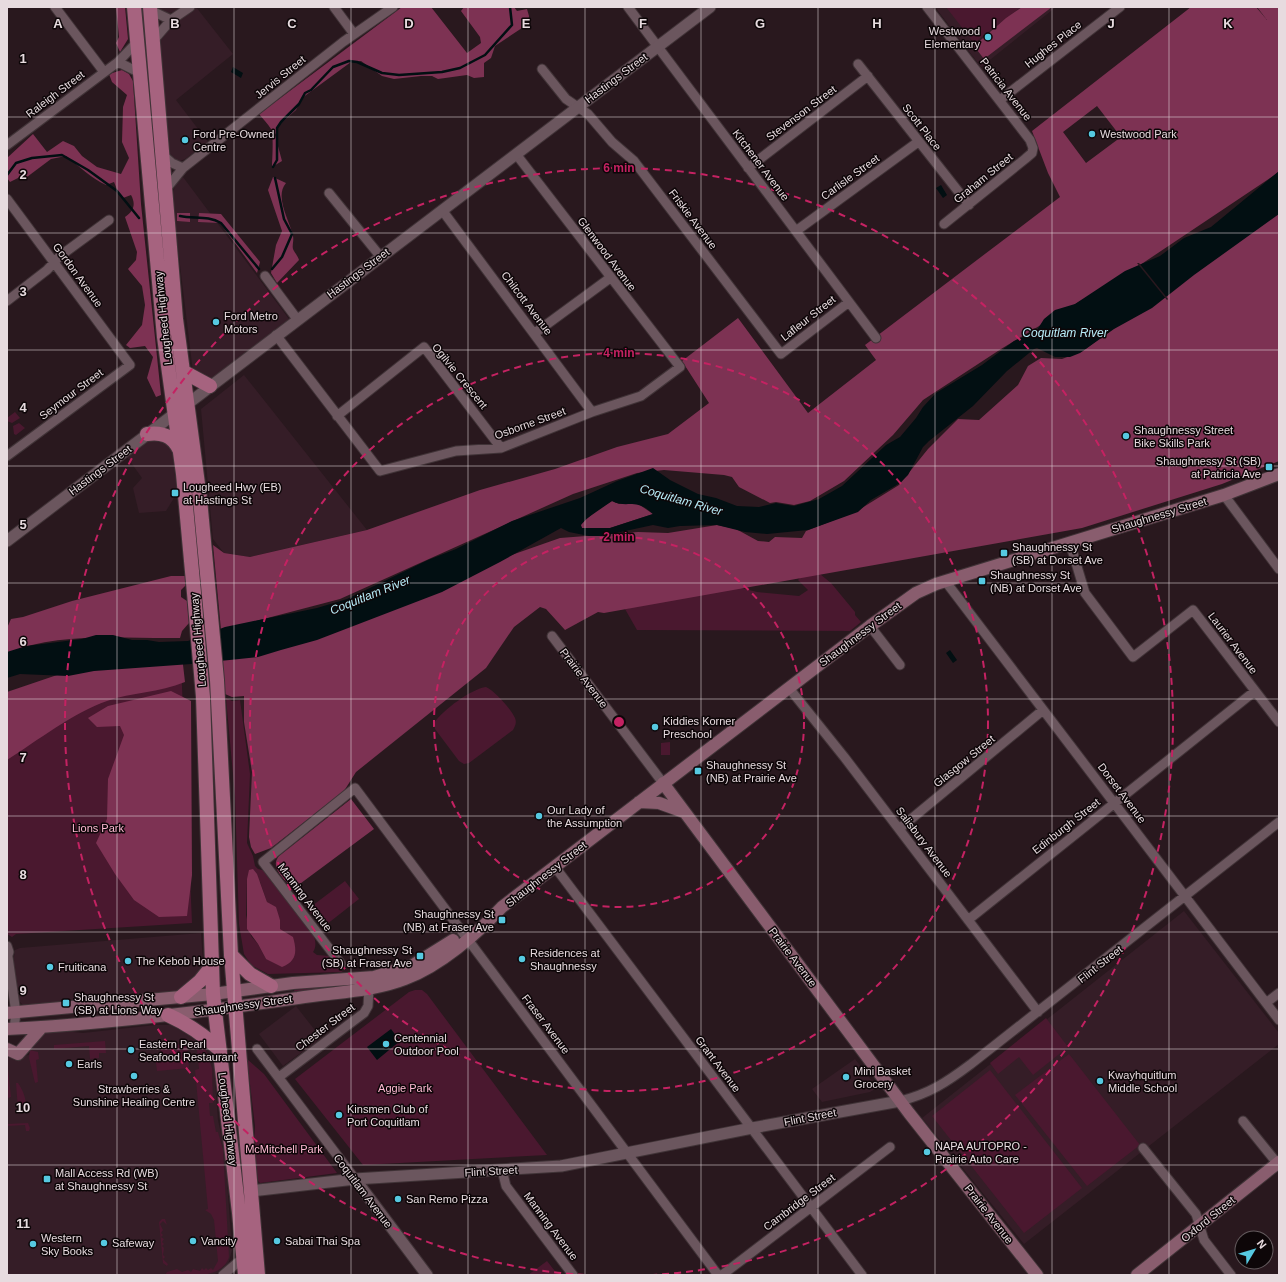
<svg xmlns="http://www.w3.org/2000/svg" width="1286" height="1282" viewBox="0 0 1286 1282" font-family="Helvetica,sans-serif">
<rect width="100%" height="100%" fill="#29181e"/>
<path fill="#351d27" d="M158,7H183L174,12L166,14Z
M196,7L233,54L176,100L208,142L185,159L180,161L173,158L169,152L158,45L162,36L169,28Z
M935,7H1056L981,67Z
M183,177L289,319L212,378L203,379L193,372L172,199L175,185Z
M244,375L367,530L250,557L224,553L213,539L201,409Z
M159,437L172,449L177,493L166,511L139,513L133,488L142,478L127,457L148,441Z
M1184,911L1279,1033V1044L1024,1244L922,1118Z
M201,933L203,962L201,969L200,973L181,989L171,993L24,1006L17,999L13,963L15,950L20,948Z
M296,1006L321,1038L283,1066L259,1034Z
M156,1025H178L208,1047L211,1053L214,1068L218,1120L225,1152L232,1250L228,1265L221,1272L212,1275H7V1058L29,1055L30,1050L41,1033L53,1030L83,1033Z
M855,1059L875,1085V1089L870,1092L822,1102L812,1089Z"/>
<path fill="#4a182f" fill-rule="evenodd" d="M946,7H1021L974,43Z
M15,412L20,418L12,423L7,421V418Z
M19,423L25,428L16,435L14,434L13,426Z
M810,566L831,583L855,612V615L861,622L850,631L637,630L625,609L725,584L757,592L799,596L808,590L798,580Z
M181,663L192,923L16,934L12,937L7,934V696Z
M207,684H212L216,805Z
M486,687C495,691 511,709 515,718C517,723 515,726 513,730L469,763L464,764L459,761L435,729L434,723C443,710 471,689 486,687Z
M226,698L232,701L240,700L250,774L247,843L253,856L255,866L258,869L266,871C278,887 308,920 314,937C316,942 316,948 313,952L317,955L329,956L338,969L343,972L268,974L251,965L244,954L239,924L235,796ZM247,879L260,882L267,902L280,920V929L284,932L266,959L258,944L251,936L246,915Z
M670,742V755H661V743Z
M345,881L359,899L322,928L308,909Z
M341,984L342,987L295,993L294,990Z
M415,990H422L427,994L547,1155L363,1165L295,1079L409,992Z
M1046,1018L1068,1047L1033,1075L1019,1057L998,1074L990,1063Z
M105,1041L106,1053H99V1058L90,1059L89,1046L54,1049V1045Z
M187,1044L189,1068L157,1071L155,1055L161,1054L160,1046Z
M205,1049L212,1068L213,1103H209L210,1116H213L216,1132H218L223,1150L229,1257C221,1281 186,1275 165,1275L167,1272L177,1269L182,1272L188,1270L191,1272L193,1269L200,1271L202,1268L204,1270L206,1268L208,1270L211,1268L213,1270L218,1261L214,1220L211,1214L205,1210L208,1209L195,1070L199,1069L197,1050Z
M30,1050L38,1052L39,1059L36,1060L38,1082L35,1083L29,1058Z
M1069,1054L1140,1145L1087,1186L1015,1095Z
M7,1059L11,1097L8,1098Z
M247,1059L264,1074L337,1173L260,1183L258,1181L254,1147L255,1126Z
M990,1070L1082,1188L1024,1233L932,1116Z
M16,1083H18C23,1090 28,1102 25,1110H18Z
M28,1123L30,1128L29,1131H26L25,1125L7,1126V1124Z
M162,1219H165L167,1225L163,1221L160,1224L163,1230L161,1233L163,1235L161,1237L164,1239L162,1242L164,1244L162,1246L164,1248L163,1255L165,1257L163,1259L168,1264L167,1266L163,1263L159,1222Z
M547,1261L558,1275H528Z"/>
<path fill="#7d3253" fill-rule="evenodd" d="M116,7H125L128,39L120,52L116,43L119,37Z
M402,7H431L467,53L481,43L480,37L461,11L464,7H514L517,11L527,9L529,16L528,24L495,46L491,58L484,63V77L474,78L467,75L438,79L432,76H421L394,79L382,76L361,61L351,62L302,98L296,110L279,125L275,135L282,161L272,167C272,160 274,135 271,129C268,124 263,119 259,114Z
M1022,7H1052L984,59L974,46L1006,18Z
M1191,7H1256L1267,20L1257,7H1279V172L1143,263L1001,349L923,400L893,435L844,481L810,501L794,505L776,502L770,503L739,487L732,477L724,475L664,470L637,473L573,494L340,599L221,630L213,545L224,553L250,557L367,530L480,490L555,469L617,447L668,434L709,403L682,361L738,318L808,413L876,360L865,345L1060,197L1048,173L1032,131ZM1097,106L1121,137L1086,163L1063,132Z
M122,70L129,74L133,81L141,204L161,395L156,397L147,378L153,357L145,346L130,348L126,345L142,325L145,305L142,286L128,269L136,260L137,252L125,217C134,211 136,204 131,195L123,198L118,192L114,182L106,185C91,178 79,166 66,156L51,159L27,177L24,175L10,182L7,178V158L33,134L47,152L63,141L74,146L82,156L97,167L121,174L129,158L122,142L123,107L127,95L112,82L109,74Z
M273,177L286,183C274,197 290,221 293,236C294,241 292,245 293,249C294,252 298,256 299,260L277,283L271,273L276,245L282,231L268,190Z
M1279,206V461L1222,484L1082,528L604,613L598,612L565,630L546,609L540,607L514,627L486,668L356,772L344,791L271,848L255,854L251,847L249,837L252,772L244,722V696L232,697L225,694L222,657L560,538L638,532L668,533L717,525L736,529L758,541L769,542L775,537L802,538L806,531L857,511L899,485L928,449L958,419L979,420L1018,385L1028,366L1041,358L1062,359L1083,351Z
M177,213H190V222L177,221Z
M199,213L221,214L260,262L257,273L220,223L198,222Z
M612,501L619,504L637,503L653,514L610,528H582L580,525L597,510Z
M171,576H185L186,585L181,590V597L187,601L189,623L182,631L180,638C123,639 61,631 7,653V628L11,619L23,617L72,601Z
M182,656L185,682C159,693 132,692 107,701C74,712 37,741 7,760V692L60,674Z
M171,691L191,701L192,875L187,916L159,917L134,900L115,874L96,843L107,819L108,779L124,735L120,726L97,727L88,718L108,706Z
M351,799L374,829L293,889C285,879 269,868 279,856Z
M253,869L257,874L267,902L276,907L280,920V929L293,937C297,951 297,961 282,967L266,959L258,944L247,929V879L249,870Z"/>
<path fill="#020f12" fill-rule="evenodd" d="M233,67L243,73L241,78L231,72Z
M1279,171V214L1194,275L1152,308L1114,329L1080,353L1070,357H1055L1037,348L1034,349L1007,371L973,406L929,441L923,447L908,475L900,483L871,500L858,512L808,530L767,534L745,532L717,525L680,526L668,528L653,525L602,536H589L569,532L561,528L500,562L442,592L317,640L281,650L258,657L191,664L94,671L68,676L20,674L7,678V652L26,646L82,639L96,635H113L132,640H147L159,642L188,641L225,627L317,608L347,599L428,560L456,549L512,521L580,498L617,481L653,468L670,480L698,494L716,498L737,506L759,507L776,503L794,506L819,499L842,486L886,445L900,437L916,418L923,407L936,393L982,365L1014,341L1031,334L1037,330L1044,319L1055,310L1075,304L1125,271L1160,256L1184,238L1211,227ZM612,501C627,509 635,497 653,514L610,528H582L581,525L586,519Z
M941,185L947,195L943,198L936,188Z
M950,650L957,660L953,663L946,653Z
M391,1029L400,1041L377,1060L367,1047Z"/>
<path fill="#29181e" d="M1137,263H1139L1168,299L1167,300Z"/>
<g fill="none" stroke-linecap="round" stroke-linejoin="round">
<path stroke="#020f12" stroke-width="2.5" d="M273,167L277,160V128L281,122L299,104L305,93L311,90L333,67L349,61L357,62L382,73L399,75L442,72L460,68L485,55L512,25L510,7
M7,175L16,163L32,158L62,155L88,170L117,191L139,218
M180,216C194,219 208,215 221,223L259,269
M272,269L282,257L292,234L284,219L275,178"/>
<defs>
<path id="minor" d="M55,7L104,72
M334,7L354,34
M628,7L876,338
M927,7L1030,140L1033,148L1032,153L1025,159L944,224
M150,10L171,20
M152,42L171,20L190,7
M118,62L140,73
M858,64L969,205
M542,69L566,99L588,114L612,142L634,161L781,354L849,302
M1000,100L1120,7
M7,145L118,62L138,41
M163,155L172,163L183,168
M748,168L868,76
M166,189L183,168L343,42L393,7
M329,193L380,256
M7,199L130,365L7,456
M442,210L592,412
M796,231L918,142
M265,276L297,319
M7,301L47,270L60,256L109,220
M535,333L610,278
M276,335L380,471L456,451L501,448L592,412L641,396L680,367L516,154
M337,416L424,347L501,448
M1224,495L1279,569
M1070,543L1085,593L1133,657L1193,610L1279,722
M946,582L1279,1020
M870,626L900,665
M552,636L663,783
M789,688L845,758L1038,1012
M899,829L1043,710
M555,867L862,1275
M968,920L1255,691
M7,946L9,952L7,958
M8,957L16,1013L14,1029
M341,964L263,862L355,788L718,1275
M1266,1003L1279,993
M257,1049L355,1179
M279,1077L364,1013L368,1006L369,988
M900,1101C929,1094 947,1082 971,1064L1279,822
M1243,1121L1277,1163
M1143,1148L1196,1214L1204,1240L1231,1275
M502,1170L506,1186L573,1275
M223,1275L243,1258
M722,1275L890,1147"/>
<path id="tertiary" d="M7,541L710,7
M355,1179L427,1275
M251,1191L355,1179L561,1166L752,1128L900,1101"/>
<path id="secondary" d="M663,783L909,1113L1037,1275
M639,802L659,803L684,812
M7,1013L213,994L293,983L374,977L413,965L453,940
M7,1029C105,1024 202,1012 298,998C333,992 372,992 405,979C440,966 477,934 502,907L870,626L916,593L936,584L1224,495L1279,474
M7,1049L18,1054L42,1027
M1137,1275L1279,1162"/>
<path id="primary" d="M134,7L164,337L183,474L194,593L203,697L213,994L239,1213L245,1275
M150,7L176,319L200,499L217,680L231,955L258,1275
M184,372L210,386
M147,434C161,432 172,435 179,449
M231,955L250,974L271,986
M181,997L200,981L212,966
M168,1015C188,1024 204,1035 220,1050"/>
</defs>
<use href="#minor" stroke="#403337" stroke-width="11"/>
<use href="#tertiary" stroke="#403337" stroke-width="13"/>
<use href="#secondary" stroke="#403337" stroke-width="14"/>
<use href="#primary" stroke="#403337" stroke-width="16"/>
<use href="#minor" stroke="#6b565e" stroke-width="9"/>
<use href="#tertiary" stroke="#6b565e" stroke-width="11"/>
<use href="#secondary" stroke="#895d6e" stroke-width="12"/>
<use href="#primary" stroke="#a6637f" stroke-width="14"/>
</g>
<path fill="none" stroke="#e7dbdf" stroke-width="1" stroke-opacity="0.55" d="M117,7V1275M234,7V1275M351,7V1275M468,7V1275M585,7V1275M701,7V1275M818,7V1275M935,7V1275M1052,7V1275M1169,7V1275M7,117H1279M7,233H1279M7,350H1279M7,466H1279M7,583H1279M7,699H1279M7,816H1279M7,932H1279M7,1049H1279M7,1165H1279"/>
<g fill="none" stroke="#c42262" stroke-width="2" stroke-dasharray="7 5">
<circle cx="619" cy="722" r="185"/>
<circle cx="619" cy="722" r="369"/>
<path d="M585 1275A554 554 0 1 1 653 1275"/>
</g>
<g fill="#56c9e1" stroke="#0d0608" stroke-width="1.5">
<circle cx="988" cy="37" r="4"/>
<circle cx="1092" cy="134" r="4"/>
<circle cx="185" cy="140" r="4"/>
<circle cx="216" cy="322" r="4"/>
<circle cx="1126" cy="436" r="4"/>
<rect x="1265" y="463" width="8" height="8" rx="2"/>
<rect x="171" y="489" width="8" height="8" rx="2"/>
<rect x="1000" y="549" width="8" height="8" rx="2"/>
<rect x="978" y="577" width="8" height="8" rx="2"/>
<circle cx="655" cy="727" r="4"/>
<rect x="694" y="767" width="8" height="8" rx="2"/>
<circle cx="539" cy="816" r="4"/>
<rect x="498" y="916" width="8" height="8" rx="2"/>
<rect x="416" y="952" width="8" height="8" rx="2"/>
<circle cx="522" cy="959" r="4"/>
<circle cx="128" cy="961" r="4"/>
<circle cx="50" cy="967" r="4"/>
<rect x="62" y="999" width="8" height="8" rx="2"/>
<circle cx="386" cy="1044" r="4"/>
<circle cx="131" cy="1050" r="4"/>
<circle cx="69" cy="1064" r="4"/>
<circle cx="134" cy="1076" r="4"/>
<circle cx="846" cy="1077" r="4"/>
<circle cx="1100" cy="1081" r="4"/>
<circle cx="339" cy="1115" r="4"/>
<circle cx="927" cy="1152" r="4"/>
<rect x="43" y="1175" width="8" height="8" rx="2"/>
<circle cx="398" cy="1199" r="4"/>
<circle cx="193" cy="1241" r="4"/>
<circle cx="277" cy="1241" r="4"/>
<circle cx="104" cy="1243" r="4"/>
<circle cx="33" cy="1244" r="4"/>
</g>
<g text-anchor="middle" stroke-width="3" stroke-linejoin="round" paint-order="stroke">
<g font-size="11" fill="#e7dbdf" stroke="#0d0608" text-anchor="start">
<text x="980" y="35" text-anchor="end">Westwood<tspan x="980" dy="13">Elementary</tspan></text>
<text x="193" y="138">Ford Pre-Owned<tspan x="193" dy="13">Centre</tspan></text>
<text x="1100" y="138">Westwood Park</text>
<text x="224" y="320">Ford Metro<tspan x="224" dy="13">Motors</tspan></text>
<text x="1134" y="434">Shaughnessy Street<tspan x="1134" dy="13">Bike Skills Park</tspan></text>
<text x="1261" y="465" text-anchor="end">Shaughnessy St (SB)<tspan x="1261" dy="13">at Patricia Ave</tspan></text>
<text x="183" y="491">Lougheed Hwy (EB)<tspan x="183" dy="13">at Hastings St</tspan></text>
<text x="1012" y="551">Shaughnessy St<tspan x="1012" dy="13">(SB) at Dorset Ave</tspan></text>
<text x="990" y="579">Shaughnessy St<tspan x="990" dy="13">(NB) at Dorset Ave</tspan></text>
<text x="663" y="725">Kiddies Korner<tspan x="663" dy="13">Preschool</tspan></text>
<text x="706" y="769">Shaughnessy St<tspan x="706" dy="13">(NB) at Prairie Ave</tspan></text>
<text x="547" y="814">Our Lady of<tspan x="547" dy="13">the Assumption</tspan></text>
<text x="494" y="918" text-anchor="end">Shaughnessy St<tspan x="494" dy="13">(NB) at Fraser Ave</tspan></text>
<text x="412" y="954" text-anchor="end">Shaughnessy St<tspan x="412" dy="13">(SB) at Fraser Ave</tspan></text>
<text x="530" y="957">Residences at<tspan x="530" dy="13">Shaughnessy</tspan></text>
<text x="136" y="965">The Kebob House</text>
<text x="58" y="971">Fruiticana</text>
<text x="74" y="1001">Shaughnessy St<tspan x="74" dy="13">(SB) at Lions Way</tspan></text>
<text x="394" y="1042">Centennial<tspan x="394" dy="13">Outdoor Pool</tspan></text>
<text x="139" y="1048">Eastern Pearl<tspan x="139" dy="13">Seafood Restaurant</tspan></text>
<text x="77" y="1068">Earls</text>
<text x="854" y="1075">Mini Basket<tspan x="854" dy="13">Grocery</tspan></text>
<text x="1108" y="1079">Kwayhquitlum<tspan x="1108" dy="13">Middle School</tspan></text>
<text x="134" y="1093" text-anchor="middle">Strawberries &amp;<tspan x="134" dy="13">Sunshine Healing Centre</tspan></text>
<text x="347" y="1113">Kinsmen Club of<tspan x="347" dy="13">Port Coquitlam</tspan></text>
<text x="935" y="1150">NAPA AUTOPRO -<tspan x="935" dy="13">Prairie Auto Care</tspan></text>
<text x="55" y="1177">Mall Access Rd (WB)<tspan x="55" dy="13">at Shaughnessy St</tspan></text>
<text x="406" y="1203">San Remo Pizza</text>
<text x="41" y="1242">Western<tspan x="41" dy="13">Sky Books</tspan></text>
<text x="201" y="1245">Vancity</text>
<text x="285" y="1245">Sabai Thai Spa</text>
<text x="112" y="1247">Safeway</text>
</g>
<g font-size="11" fill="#e7dbdf" stroke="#0d0608">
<text transform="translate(1053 44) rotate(-38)" y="4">Hughes Place</text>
<text transform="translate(280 77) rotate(-39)" y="4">Jervis Street</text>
<text transform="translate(616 78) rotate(-37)" y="4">Hastings Street</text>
<text transform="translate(1006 89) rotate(52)" y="4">Patricia Avenue</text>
<text transform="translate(55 94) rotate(-37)" y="4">Raleigh Street</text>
<text transform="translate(801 113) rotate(-37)" y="4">Stevenson Street</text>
<text transform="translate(922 127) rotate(52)" y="4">Scott Place</text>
<text transform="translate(761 165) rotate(53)" y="4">Kitchener Avenue</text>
<text transform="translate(850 177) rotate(-36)" y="4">Carlisle Street</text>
<text transform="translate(983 178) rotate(-39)" y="4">Graham Street</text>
<text transform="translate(693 219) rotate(53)" y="4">Friskie Avenue</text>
<text transform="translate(607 254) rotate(53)" y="4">Glenwood Avenue</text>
<text transform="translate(358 273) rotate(-37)" y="4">Hastings Street</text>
<text transform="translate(78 275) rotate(54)" y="4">Gordon Avenue</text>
<text transform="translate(527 303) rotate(53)" y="4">Chilcott Avenue</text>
<text transform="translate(163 318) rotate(-96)" y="4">Lougheed Highway</text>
<text transform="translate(808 318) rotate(-38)" y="4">Lafleur Street</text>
<text transform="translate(460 376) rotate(51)" y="4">Ogilvie Crescent</text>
<text transform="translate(71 394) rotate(-37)" y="4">Seymour Street</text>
<text transform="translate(530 423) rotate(-20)" y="4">Osborne Street</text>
<text transform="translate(100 470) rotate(-37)" y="4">Hastings Street</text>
<text transform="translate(1159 515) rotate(-17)" y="4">Shaughnessy Street</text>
<text transform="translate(860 634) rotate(-37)" y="4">Shaughnessy Street</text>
<text transform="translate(198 640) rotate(-95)" y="4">Lougheed Highway</text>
<text transform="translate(1233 643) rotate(53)" y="4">Laurier Avenue</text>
<text transform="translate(584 678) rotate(53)" y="4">Prairie Avenue</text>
<text transform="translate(964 761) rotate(-39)" y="4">Glasgow Street</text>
<text transform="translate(1122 793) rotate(53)" y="4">Dorset Avenue</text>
<text transform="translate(1066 826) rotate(-38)" y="4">Edinburgh Street</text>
<text transform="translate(924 842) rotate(53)" y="4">Salisbury Avenue</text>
<text transform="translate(546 874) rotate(-38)" y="4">Shaughnessy Street</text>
<text transform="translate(305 897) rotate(53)" y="4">Manning Avenue</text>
<text transform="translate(793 957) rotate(53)" y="4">Prairie Avenue</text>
<text transform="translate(1100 964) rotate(-38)" y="4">Flint Street</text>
<text transform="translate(243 1005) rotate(-8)" y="4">Shaughnessy Street</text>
<text transform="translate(546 1024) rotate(53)" y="4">Fraser Avenue</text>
<text transform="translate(325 1027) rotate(-37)" y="4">Chester Street</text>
<text transform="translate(718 1064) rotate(53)" y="4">Grant Avenue</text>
<text transform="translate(810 1117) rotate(-11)" y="4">Flint Street</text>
<text transform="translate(228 1119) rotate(83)" y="4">Lougheed Highway</text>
<text transform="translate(491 1171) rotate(-3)" y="4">Flint Street</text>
<text transform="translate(363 1191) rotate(53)" y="4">Coquitlam Avenue</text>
<text transform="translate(799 1202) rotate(-37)" y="4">Cambridge Street</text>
<text transform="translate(989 1214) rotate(52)" y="4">Prairie Avenue</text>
<text transform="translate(1208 1219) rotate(-39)" y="4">Oxford Street</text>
<text transform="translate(551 1226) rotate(53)" y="4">Manning Avenue</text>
</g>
<g font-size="11" fill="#febad3" stroke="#0d0608">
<text x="98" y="832">Lions Park</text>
<text x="405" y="1092">Aggie Park</text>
<text x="284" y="1153">McMitchell Park</text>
</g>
<g font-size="12" font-style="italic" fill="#b8edf9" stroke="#0d0608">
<text x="1065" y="337">Coquitlam River</text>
<text transform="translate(681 500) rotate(16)" y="4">Coquitlam River</text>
<text transform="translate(370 595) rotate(-22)" y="4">Coquitlam River</text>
</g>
</g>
<g font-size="13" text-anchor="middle" font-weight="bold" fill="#e7dbdf" stroke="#0d0608" stroke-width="3" stroke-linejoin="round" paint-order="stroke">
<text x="58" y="28">A</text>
<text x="175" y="28">B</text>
<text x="292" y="28">C</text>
<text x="409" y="28">D</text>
<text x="526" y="28">E</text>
<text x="643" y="28">F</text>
<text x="760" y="28">G</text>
<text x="877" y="28">H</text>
<text x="994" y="28">I</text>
<text x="1111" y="28">J</text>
<text x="1228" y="28">K</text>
<text x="23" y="63">1</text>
<text x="23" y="179">2</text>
<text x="23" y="296">3</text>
<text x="23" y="412">4</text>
<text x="23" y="529">5</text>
<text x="23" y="646">6</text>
<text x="23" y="762">7</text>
<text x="23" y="879">8</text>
<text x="23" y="995">9</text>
<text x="23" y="1112">10</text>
<text x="23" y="1228">11</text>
</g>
<circle cx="619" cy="722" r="6" fill="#c42262" stroke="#0d0608" stroke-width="2"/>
<g font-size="12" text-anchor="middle" font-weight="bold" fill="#c42262" stroke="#0d0608" stroke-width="3" stroke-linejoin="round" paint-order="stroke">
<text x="619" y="172">6 min</text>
<text x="619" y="357">4 min</text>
<text x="619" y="541">2 min</text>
</g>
<rect width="1286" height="1282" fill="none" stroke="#e7dbdf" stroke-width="16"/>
<g transform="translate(1254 1250) rotate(52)"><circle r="19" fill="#0d0608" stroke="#645b5e"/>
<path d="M0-3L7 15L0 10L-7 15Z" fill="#56c9e1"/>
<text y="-6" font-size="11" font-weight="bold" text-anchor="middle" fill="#e7dbdf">N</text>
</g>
</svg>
